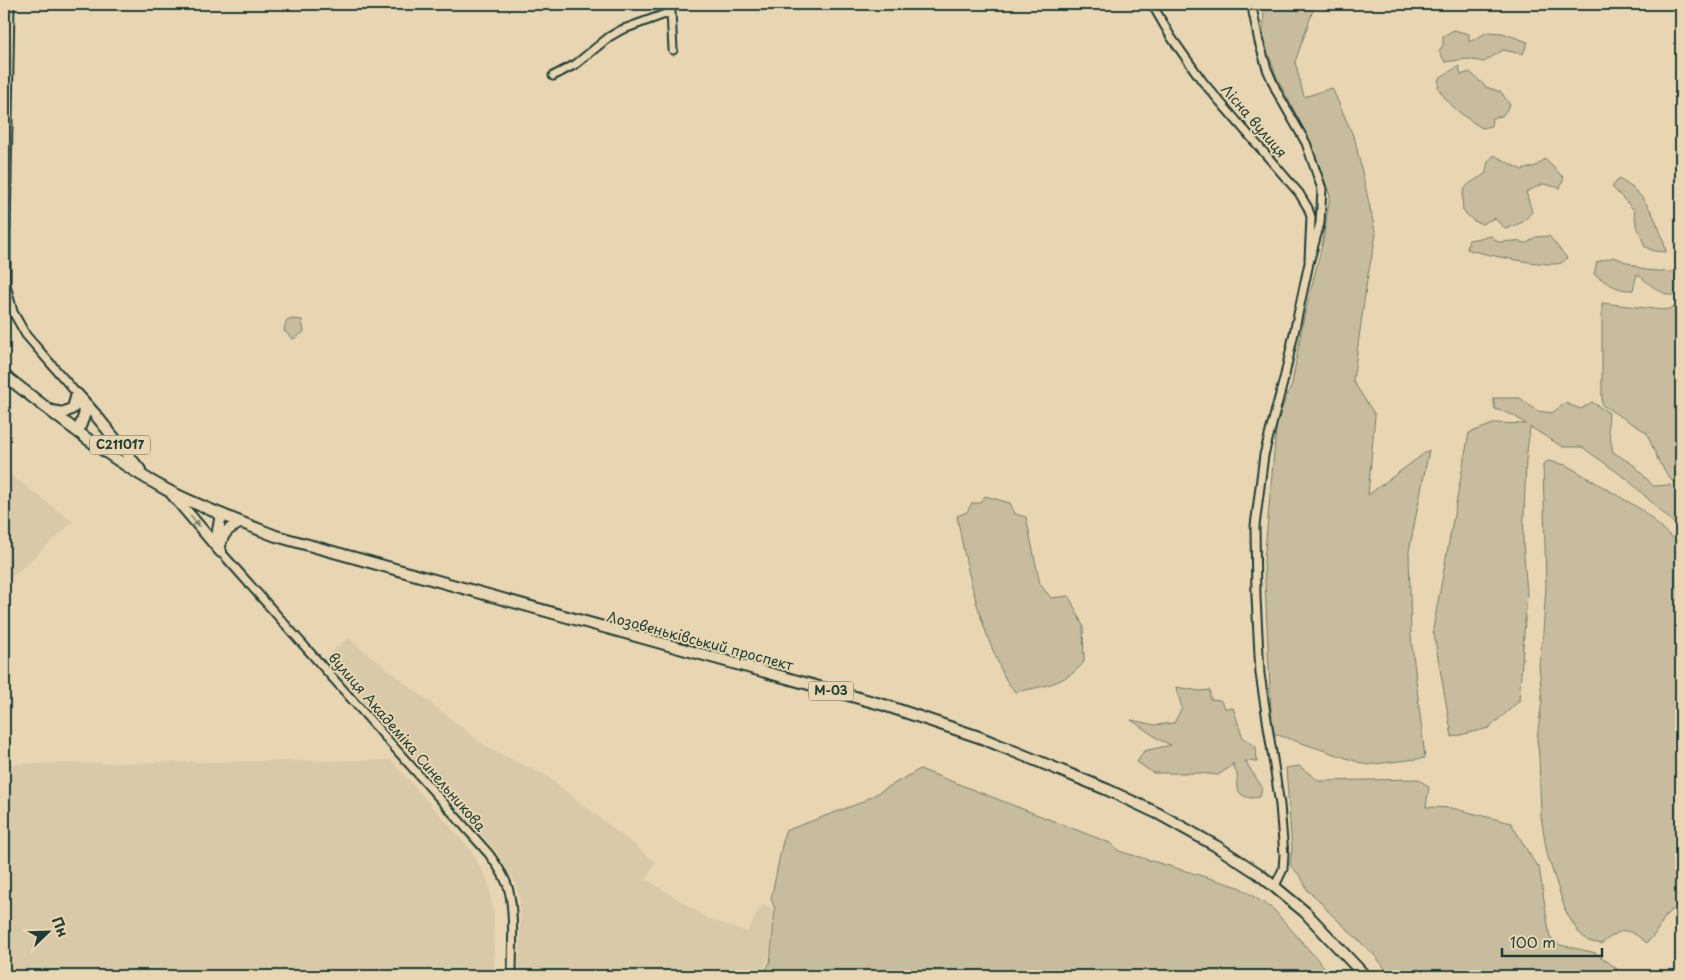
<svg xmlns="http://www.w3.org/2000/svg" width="1685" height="980" viewBox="0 0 1685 980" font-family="'Playpen Sans',sans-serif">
<rect width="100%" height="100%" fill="#e8d6b3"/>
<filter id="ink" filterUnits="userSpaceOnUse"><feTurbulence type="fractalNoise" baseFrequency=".02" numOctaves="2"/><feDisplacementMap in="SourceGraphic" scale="10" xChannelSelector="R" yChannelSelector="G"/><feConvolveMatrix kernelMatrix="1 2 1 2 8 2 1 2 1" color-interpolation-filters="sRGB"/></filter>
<g filter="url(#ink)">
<path fill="#d8c9a8" d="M4,470L73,522L4,584Z
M348,638L488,748L545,775L656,862L646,879L709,919L747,932L762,904L774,909L768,960L760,976H519L520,900L516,884L495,850L325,658Z
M391,760L471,850L488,881L494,914V976H4V764Z"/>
<path fill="#c7bd9e" stroke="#737d69" d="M1264,4H1311L1313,10L1295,62L1304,97L1332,88L1355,140L1376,235L1367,280L1353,381L1375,415L1368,495L1429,450L1409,551L1411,636L1425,758L1367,765L1272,733L1264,561L1277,420L1292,384L1303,321L1323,241L1330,196L1312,145L1277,78L1263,39Z
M1454,30L1469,34V42L1488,32L1502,33L1528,42L1523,54L1503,50L1484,62L1467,59L1445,62L1439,51L1443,45V36Z
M1459,66L1461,75L1470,72L1486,87L1501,92L1510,105L1502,116L1492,118L1491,126L1482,128C1464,117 1449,106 1438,88L1439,78Z
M1494,155L1522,170L1536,166L1545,159L1564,178L1560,188L1543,184L1526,192L1532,212L1523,222L1506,229L1494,218L1482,224L1474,221L1463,211C1461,184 1465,187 1485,174L1488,162Z
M1619,179C1625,183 1631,186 1636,191C1651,206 1662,231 1666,252L1654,251L1645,247L1636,223L1634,210L1612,187Z
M1491,236L1498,242L1513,241L1527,243L1536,237L1549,236L1567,258C1565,260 1563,262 1561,263C1550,268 1480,254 1467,249L1469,240Z
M1614,257L1645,270L1671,272L1681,266V294C1666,301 1648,282 1637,274L1633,290C1617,291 1607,283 1594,274L1597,262Z
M1602,303L1664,310L1681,306V488L1672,481L1659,462L1646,432L1602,405Z
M293,319L302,320L304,332L293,339L284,331L286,321Z
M1493,398H1520L1538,411L1552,413L1565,403L1581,409L1592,402L1609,413L1608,426L1613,452L1635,466L1653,486L1670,485L1681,495V530L1627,479L1582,447H1563L1530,427L1526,460L1523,543L1527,593L1519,701L1489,728L1452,737L1433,629L1469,433L1496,423L1526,424L1513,415L1495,409Z
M1548,461L1566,465L1642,510L1681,546V878L1674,908L1667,914L1654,935L1647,943C1626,926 1622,928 1601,944L1588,941L1578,932L1566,912L1547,854L1541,816L1539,756L1537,739L1542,700L1539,664L1543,633L1546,586L1543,464Z
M985,496L1010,503L1015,514L1026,517L1040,584L1051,598L1069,596L1083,626L1084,662C1068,683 1041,687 1016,692C1005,682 1003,673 997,660C977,615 966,565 957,516L967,512L972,503H980Z
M1176,687L1200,691L1210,690V699L1220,700L1225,708H1233L1243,738L1256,747L1257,762L1245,761L1262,787L1260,797C1251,799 1240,798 1237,787C1236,783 1238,778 1237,774C1236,770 1233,768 1233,763L1232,766L1218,775L1198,773H1153L1137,762L1144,751L1171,745L1160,740L1131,720L1155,725L1174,723L1182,708Z
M1299,766L1319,781L1418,779L1429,787L1426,807L1452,808L1511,823L1534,862L1539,867L1550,938L1560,945L1596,953L1621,972L1622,976H1391L1376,957L1327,910L1317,898L1308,891L1301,877L1290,865L1292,849L1286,768Z
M920,769L1110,843L1119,851L1239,887L1273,909L1332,976H762L770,962L775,909L771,899L785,831L860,803Z"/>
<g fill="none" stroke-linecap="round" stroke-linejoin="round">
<defs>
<path id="minor" d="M10,4L6,234V285L13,312L26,335L77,394
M672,4L671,12L673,50
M1152,4L1171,37L1203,82L1299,193L1308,208L1311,217L1309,260
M1252,4L1253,12L1259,42L1267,69L1277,92L1306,143L1322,189L1320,223L1309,263L1285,375L1264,455L1255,526L1256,597L1260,674L1280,805L1284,855L1283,869L1275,886
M553,76L576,64L609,37L621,30L671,12
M221,552L489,854C496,864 504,874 508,887C515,910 512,951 512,976"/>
<path id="highway" d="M4,375C57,416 108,458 167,490C202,508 240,522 276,536L884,705L979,737L1108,790L1159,814L1216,846L1259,874L1305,912L1365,976
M77,394L94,413L140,470
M52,411L63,413L73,408L77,394
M78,432L85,413L80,402
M171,493L221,552
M220,546C222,533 229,528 240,523
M220,548L217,536L221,514"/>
</defs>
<use href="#minor" stroke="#1f3d34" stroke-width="11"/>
<use href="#highway" stroke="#1f3d34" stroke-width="14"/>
<use href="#minor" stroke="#e8d6b3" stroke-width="7"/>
<use href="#highway" stroke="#e8d6b3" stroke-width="10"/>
</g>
<defs><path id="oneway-solid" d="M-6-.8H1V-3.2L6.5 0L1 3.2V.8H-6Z" transform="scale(1.25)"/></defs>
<use fill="#79826d" href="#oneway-solid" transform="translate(195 521) rotate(50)"/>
</g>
<g text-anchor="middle" stroke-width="4" stroke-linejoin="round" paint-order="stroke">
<g fill="#e8d6b3" stroke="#5b6b5a" stroke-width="1">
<rect x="90" y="435.5" width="60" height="19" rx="4"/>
<rect x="808.5" y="681.5" width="45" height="19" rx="4"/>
</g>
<g font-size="12" font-weight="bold" fill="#1f3d34">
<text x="120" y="449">С211017</text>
<text x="831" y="695">М-03</text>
</g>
<g font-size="14" fill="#1f3d34" stroke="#e8d6b3">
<text transform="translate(1254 121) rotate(49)" y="5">Лісна вулиця</text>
<text transform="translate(700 641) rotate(15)" y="5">Лозовеньківський проспект</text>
<text transform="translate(407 742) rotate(49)" y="5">вулиця Академіка Синельникова</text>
</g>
</g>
<rect width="1685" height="980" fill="none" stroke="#e8d6b3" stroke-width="20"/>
<rect x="10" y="10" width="1665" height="960" fill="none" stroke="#1f3d34" stroke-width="2" filter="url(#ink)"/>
<g transform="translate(48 932) rotate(67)" stroke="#e8d6b3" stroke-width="4" paint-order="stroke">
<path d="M0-4L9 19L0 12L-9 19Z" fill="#1f3d34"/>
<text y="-8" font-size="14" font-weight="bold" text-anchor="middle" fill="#1f3d34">Пн</text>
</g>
<path d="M1502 948v8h100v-8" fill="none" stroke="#1f3d34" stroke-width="2.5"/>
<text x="1510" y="948" font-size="15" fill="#1f3d34" stroke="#e8d6b3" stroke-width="4" paint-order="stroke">100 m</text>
</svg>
